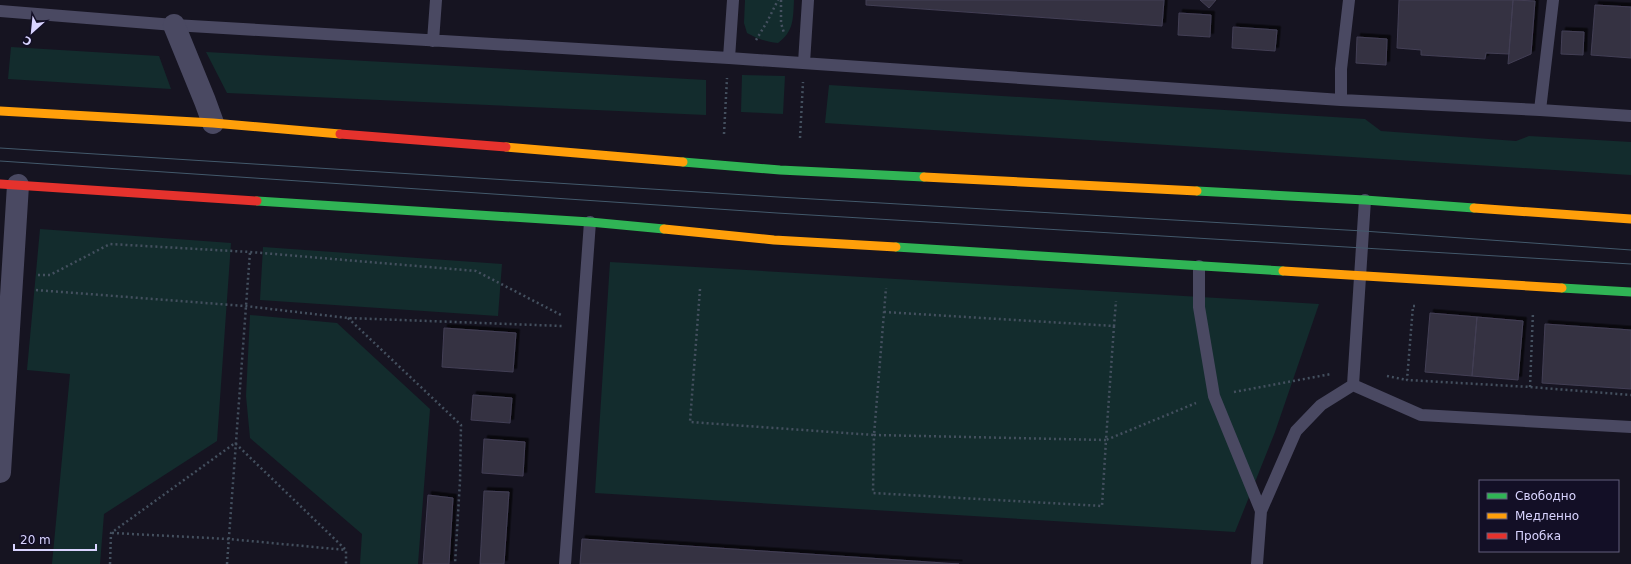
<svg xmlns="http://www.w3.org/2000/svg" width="1631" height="564" viewBox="0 0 1631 564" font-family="'DejaVu Sans',sans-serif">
<defs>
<filter id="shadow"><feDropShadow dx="3.5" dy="-3.5" stdDeviation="0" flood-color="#0009"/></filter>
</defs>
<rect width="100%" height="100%" fill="#161421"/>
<path fill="#132c2d" d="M745,0H794C793,19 794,31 778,43C766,42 758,39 747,33L744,23Z
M11,47L159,56L171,89L8,79Z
M206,52L706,80V115L227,93Z
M742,75L785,76L783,114L741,112Z
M829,85L1365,119L1381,131L1516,141L1529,136L1631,142V175L825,123Z
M40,229L231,243L217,441L104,514L100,564H52L70,374L27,370Z
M263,247L502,264L498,316L260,300Z
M610,262L1319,304L1275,432L1235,532L595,493Z
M250,315L337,323L430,409L418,564H360L362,534L250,438L246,396Z"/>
<path fill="#343243" stroke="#433f54" filter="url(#shadow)" d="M866,0H1164L1162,26L866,5Z
M1200,0H1216L1209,8Z
M1399,0H1513L1509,54L1486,53L1485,59L1421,55V50L1397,48Z
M1513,0L1535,1L1531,54L1508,64Z
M1595,5L1631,7V58L1591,55Z
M1179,13L1211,15L1210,37L1178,35Z
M1233,27L1277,30L1275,51L1232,48Z
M1562,31L1584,32L1583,55L1561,54Z
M1357,37L1387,39L1386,65L1356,63Z
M1430,313L1477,317L1472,376L1425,372Z
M1477,317L1523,321L1518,380L1472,376Z
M1545,324L1631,330V389L1542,383Z
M444,328L516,333L513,372L442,367Z
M473,395L512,398L510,423L471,420Z
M484,439L525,442L523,476L482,473Z
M484,491L509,492L504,564H480Z
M428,495L453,498L449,564H423Z
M582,539L959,564H580Z"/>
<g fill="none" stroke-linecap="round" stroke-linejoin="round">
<path stroke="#44505f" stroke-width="2.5" stroke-dasharray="2 3" stroke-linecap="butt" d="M781,0V23L784,33
M756,40L767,22L778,0
M724,134L727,78
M800,138L803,82
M38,275H50L110,244L250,252L476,271L563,316
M700,289L690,422L874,435L886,288
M36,290L245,306L348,318L562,326
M1415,306H1413L1407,380L1530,387L1631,395
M884,312L1114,326L1116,301
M348,318L461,425L460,481L455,564
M1114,326L1106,440L1196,403
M1387,376L1407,380
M1530,387L1533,312
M1234,392L1331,374
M874,435L1106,440L1102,506L873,493Z
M112,533L229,539L346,550
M110,564L111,533L235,443L346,550V564
M227,564L250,252"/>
<path stroke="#4a4962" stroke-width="12" d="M0,11L174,25L729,58L1341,100L1540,110L1631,116
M433,41L436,0
M729,58L733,0
M804,63L808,0
M1341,100V69L1349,0
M1540,110L1553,0
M1199,266V307L1214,396L1261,511
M1353,385L1421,415L1631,427
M565,564L590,222
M1257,564L1261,511L1296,431L1321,405L1353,385L1365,200"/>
<path stroke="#4a4962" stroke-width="22" d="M174,25L205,101L213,123
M0,472L18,185"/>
<path stroke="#30b455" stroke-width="9" d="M683,162L780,170L924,177
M1197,191L1365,200L1474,208
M257,201L590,222L664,229
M896,247L1283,271
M1562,288L1631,292"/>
<path stroke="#ff9f0a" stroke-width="9" d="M0,111L213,123L340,134
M506,147L683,162
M924,177L1197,191
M1474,208L1631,219
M664,229L774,240L896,247
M1283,271L1562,288"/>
<path stroke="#e5322d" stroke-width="9" d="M340,134L506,147
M0,184L257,201"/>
<path stroke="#43596b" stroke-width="1" d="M0,148L778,197L1363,231L1631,250
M0,161L777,213L1631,264"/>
</g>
<rect x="1479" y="480" width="140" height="72" fill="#130f26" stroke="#625e7d"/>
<rect x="1487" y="493" width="20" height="6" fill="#30b455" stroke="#625e7d"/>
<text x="1515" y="500" font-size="12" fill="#d9d4ff">Свободно</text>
<rect x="1487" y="513" width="20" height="6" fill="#ff9f0a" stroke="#625e7d"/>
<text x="1515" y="520" font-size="12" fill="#d9d4ff">Медленно</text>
<rect x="1487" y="533" width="20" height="6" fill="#e5322d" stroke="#625e7d"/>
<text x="1515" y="540" font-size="12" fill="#d9d4ff">Пробка</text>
<g transform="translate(32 32) rotate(207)" stroke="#130f26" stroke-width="3" paint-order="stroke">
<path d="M0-3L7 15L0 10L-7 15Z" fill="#d9d4ff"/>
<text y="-6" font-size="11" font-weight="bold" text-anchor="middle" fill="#d9d4ff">С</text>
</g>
<path d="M14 544v6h82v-6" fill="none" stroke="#d9d4ff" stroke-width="2"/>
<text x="20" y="544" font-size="12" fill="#d9d4ff" stroke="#130f26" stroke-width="3" paint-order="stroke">20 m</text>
</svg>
